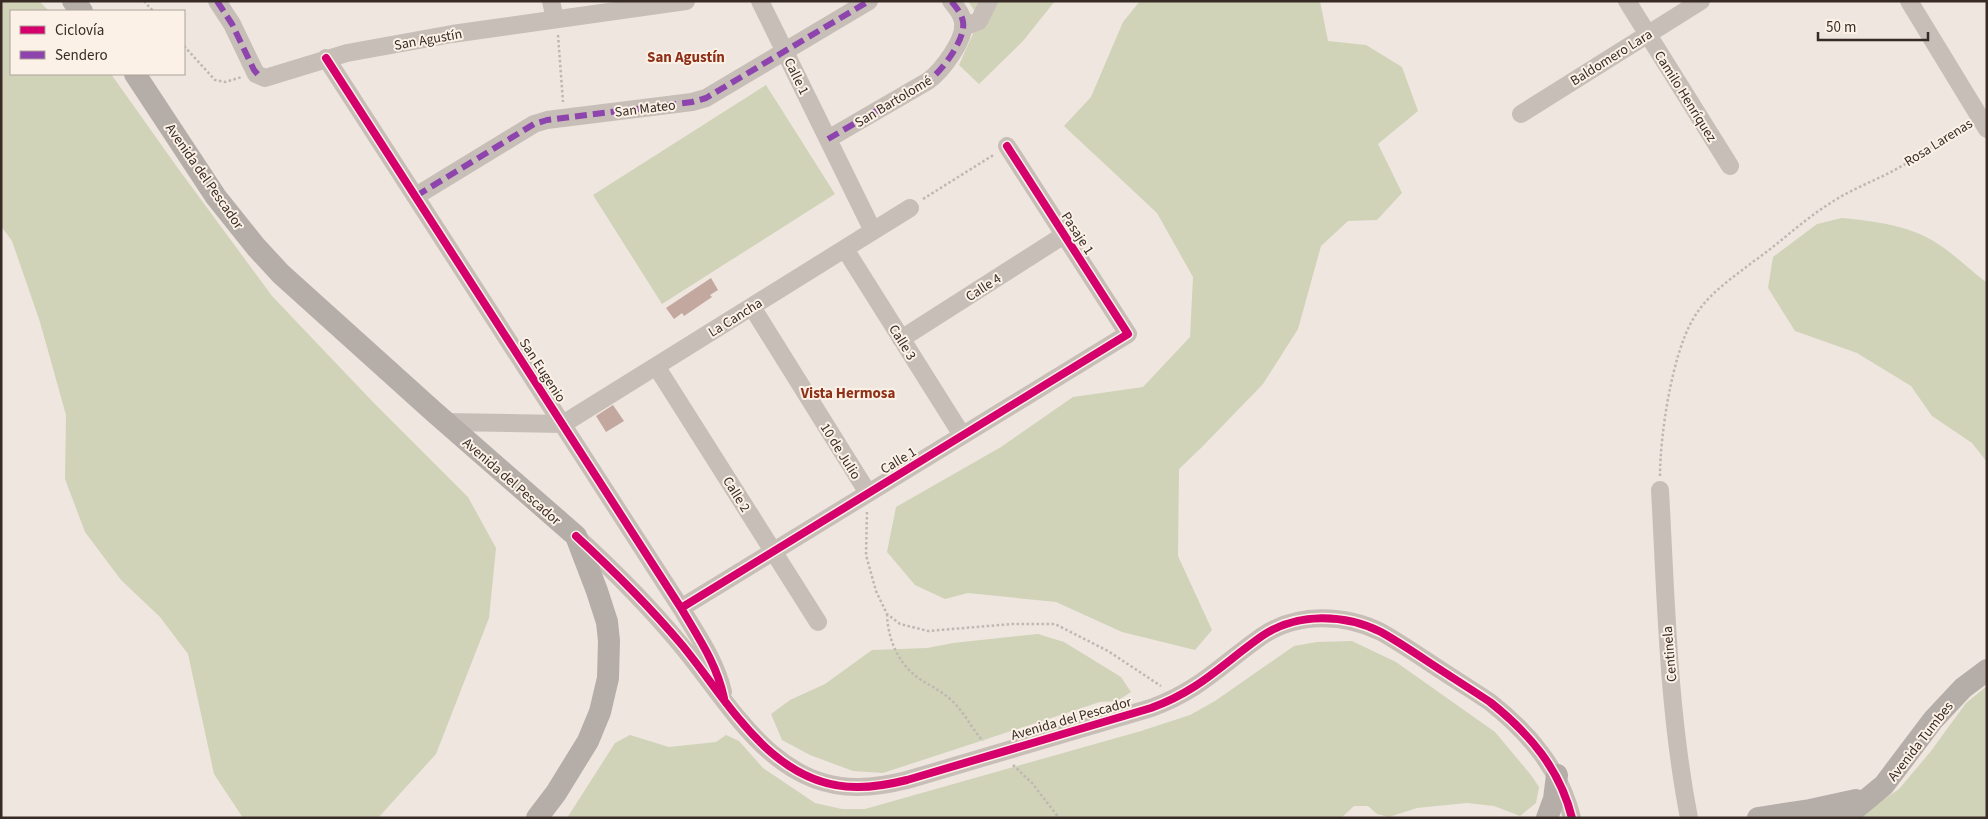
<svg xmlns="http://www.w3.org/2000/svg" width="1988" height="819" viewBox="0 0 1988 819" font-family="'Source Sans 3',sans-serif">
<rect width="100%" height="100%" fill="#eee6df"/>
<path fill="#d0d3b8" d="M1,1H39L49,11H11V74H111L177,167L272,296L371,400L468,497L496,548L489,618L436,754L378,818H243L214,774L188,654L160,617L121,580L85,532L65,479L66,415L40,322L12,241L1,226Z
M968,1H1055L1023,41L979,84L959,65L975,29L978,16Z
M1140,1H1320L1328,41L1366,45L1402,67L1418,111L1378,144L1402,193L1377,220L1348,221L1321,246L1298,329L1263,384L1202,447L1179,469L1178,556L1212,630L1195,650L1122,632L1056,602L968,593L945,599L915,585L887,552L896,507L1001,447L1073,397L1143,387L1190,337L1193,277L1157,213L1064,126L1091,97L1123,22Z
M766,85L835,194L662,304L593,195Z
M1842,218C1873,221 1908,225 1935,242C1953,253 1970,270 1987,283V462L1972,443L1932,416L1911,386L1857,353L1795,331L1768,288L1773,257L1817,224Z
M1038,634L1064,642L1121,677L1131,692L1117,701L1100,702L883,773L853,771L810,755L782,740L771,714L790,700L825,684L872,650L927,648L953,643Z
M1352,641L1396,662L1495,732L1531,775L1539,787L1536,803L1520,816L1494,806L1467,803L1417,808L1389,817L1377,814L1368,806H1354L1341,818H567L615,743L630,735L669,747L716,742L726,735L739,741L763,768L815,803L842,809H865L1141,731L1190,715L1215,701L1294,646L1317,642Z
M1987,686V818H1857L1899,789L1931,751L1966,703Z"/>
<path fill="#c3a89f" d="M711,278L718,290L710,295L712,297L684,316L682,313L674,319L666,308Z
M613,405L624,421L606,432L596,416Z"/>
<g fill="none" stroke-linecap="round" stroke-linejoin="round">
<path stroke="#bfb7b1" stroke-width="2.5" stroke-dasharray="2.5 2.5" stroke-linecap="butt" d="M144,1L153,11
M558,35L563,102
M184,46L215,80L225,82L242,77
M923,199L995,154
M1660,476C1660,435 1672,356 1692,321C1706,295 1731,279 1754,261C1780,243 1802,221 1829,204C1848,191 1869,183 1889,173C1916,159 1941,140 1966,125
M867,512L866,555L876,591L887,614L900,624L928,631L1012,624H1055L1108,651L1161,686
M887,614C888,641 899,665 921,680C931,686 941,691 950,699C964,711 971,728 983,741
M1013,765L1032,783L1059,818"/>
<path stroke="#c7beb8" stroke-width="18" d="M217,1L232,24L256,74L265,78L347,53L452,34L686,1
M551,1L555,19
M760,1L873,231
M1627,1L1730,166
M1909,1L1987,129
M963,27L979,21L989,1
M326,58L681,608C697,635 716,661 723,692
M1521,114L1701,1
M828,139L928,81C942,71 966,39 963,22C962,14 956,7 951,1
M416,196L534,124L547,120L692,102L706,98L869,1
M845,249L962,435
M752,307L868,493
M901,339L1064,235
M656,366L818,622
M444,422L563,424L910,208
M1660,490C1666,599 1668,710 1689,818
M578,538C615,572 649,606 681,645C729,702 772,788 858,787C874,787 891,784 907,780L1151,708C1199,691 1222,664 1262,636C1297,612 1345,614 1381,632C1397,641 1412,651 1427,661C1448,675 1469,688 1490,702C1529,733 1560,769 1572,818
M681,608L1128,334L1007,146"/>
<path stroke="#b5ada8" stroke-width="22" d="M73,1L82,11
M135,74L216,197L256,247L281,274L433,411L576,536L597,591L607,622L609,641L608,678L600,712L588,741L556,793L537,818
M1547,818L1554,799L1557,775
M1758,818L1810,810L1856,800
M1838,818L1855,809L1884,785L1933,720L1963,688L1987,670"/>
<path stroke="#8e44ad" stroke-width="6" stroke-dasharray="12 6" stroke-linecap="butt" d="M217,1L232,24L254,70L261,78
M828,139L928,81C942,71 966,39 963,22C962,14 956,7 951,1
M416,196L534,124L547,120L692,102L706,98L869,1"/>
<defs>
<path id="cycleway" d="M326,58L681,608C698,637 717,664 724,698
M576,536C614,571 649,606 682,645C729,702 773,788 858,787C875,787 891,784 907,780L1151,708C1199,691 1222,664 1262,636C1297,612 1345,614 1381,632C1397,641 1412,651 1427,661C1448,675 1469,688 1490,702C1529,733 1560,769 1572,818
M681,608L1128,334L1007,146"/>
</defs>
<use href="#cycleway" stroke="#fbf1e6" stroke-width="11"/>
<use href="#cycleway" stroke="#d6006c" stroke-width="8"/>
</g>
<g text-anchor="middle" stroke-width="4" stroke-linejoin="round" paint-order="stroke">
<g font-size="14" fill="#382b26" stroke="#fbf1e6">
<text transform="translate(428 39) rotate(-10)" y="5">San Agustín</text>
<text transform="translate(1611 57) rotate(-32)" y="5">Baldomero Lara</text>
<text transform="translate(797 76) rotate(64)" y="5">Calle 1</text>
<text transform="translate(1686 96) rotate(58)" y="5">Camilo Henríquez</text>
<text transform="translate(893 101) rotate(-31)" y="5">San Bartolomé</text>
<text transform="translate(645 108) rotate(-7)" y="5">San Mateo</text>
<text transform="translate(1938 142) rotate(-32)" y="5">Rosa Larenas</text>
<text transform="translate(205 176) rotate(55)" y="5">Avenida del Pescador</text>
<text transform="translate(1078 233) rotate(57)" y="5">Pasaje 1</text>
<text transform="translate(983 287) rotate(-33)" y="5">Calle 4</text>
<text transform="translate(735 317) rotate(-32)" y="5">La Cancha</text>
<text transform="translate(903 342) rotate(58)" y="5">Calle 3</text>
<text transform="translate(543 370) rotate(57)" y="5">San Eugenio</text>
<text transform="translate(841 451) rotate(58)" y="5">10 de Julio</text>
<text transform="translate(898 460) rotate(-31)" y="5">Calle 1</text>
<text transform="translate(512 481) rotate(41)" y="5">Avenida del Pescador</text>
<text transform="translate(737 494) rotate(58)" y="5">Calle 2</text>
<text transform="translate(1669 654) rotate(-95)" y="5">Centinela</text>
<text transform="translate(1071 718) rotate(-16)" y="5">Avenida del Pescador</text>
<text transform="translate(1920 741) rotate(-52)" y="5">Avenida Tumbes</text>
</g>
<g font-size="15" font-weight="bold" fill="#8e3018" stroke="#fbf1e6">
<text x="686" y="62">San Agustín</text>
<text x="848" y="398">Vista Hermosa</text>
</g>
</g>
<rect width="1988" height="819" fill="none" stroke="#382b26" stroke-width="5"/>
<rect x="10" y="10" width="175" height="65" fill="#fbf1e6" stroke="#ada299"/>
<rect x="20" y="26" width="25" height="8" fill="#d6006c" stroke="#ada299"/>
<text x="55" y="35" font-size="15" fill="#382b26">Ciclovía</text>
<rect x="20" y="51" width="25" height="8" fill="#8e44ad" stroke="#ada299"/>
<text x="55" y="60" font-size="15" fill="#382b26">Sendero</text>
<path d="M1818 32v8h110v-8" fill="none" stroke="#382b26" stroke-width="2.5"/>
<text x="1826" y="32" font-size="15" fill="#382b26" stroke="#fbf1e6" stroke-width="4" paint-order="stroke">50 m</text>
</svg>
